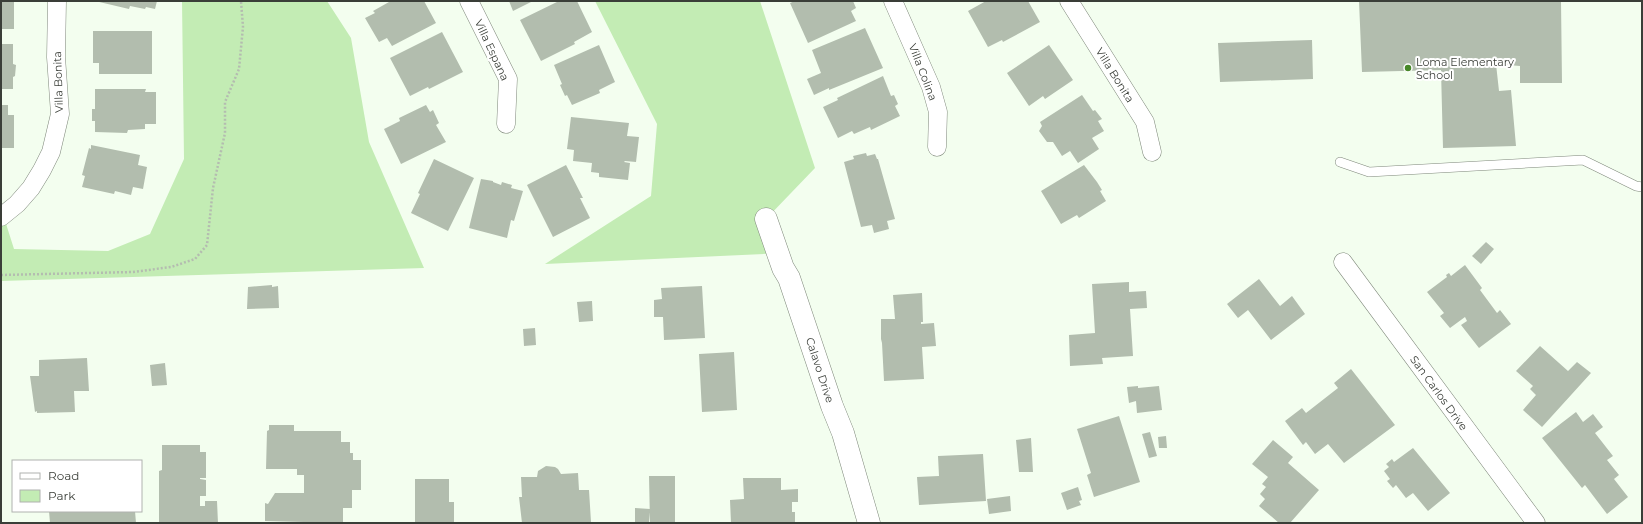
<svg xmlns="http://www.w3.org/2000/svg" width="1643" height="524" viewBox="0 0 1643 524" font-family="Montserrat,sans-serif">
<rect width="100%" height="100%" fill="#f3feef"/>
<path fill="#c3ecb4" d="M182,1H327L351,38L369,142L424,268L1,281V208L14,249L108,251L150,234L184,159Z
M595,1H760L815,168L766,219L786,253L545,264L651,196L657,124Z"/>
<path fill="#b2bdae" d="M1,1H14V29H1Z
M95,1H157L155,9L146,7L145,9L130,6L129,9Z
M389,1H424L436,23L392,46L387,38L379,42L365,18L375,13L373,11L389,2Z
M509,1H533L513,11Z
M559,1H577L592,32L574,42L575,44L541,61L520,20Z
M795,1H853L856,8L851,11L856,21L808,43L790,3Z
M986,1H1028L1040,22L1003,42L1002,40L988,47L968,11Z
M1359,1H1561L1562,83H1520V66L1496,64L1499,91L1511,90L1516,146L1443,148L1441,70L1362,72Z
M865,28L883,68L829,90V88L814,95L807,79L821,73L812,50Z
M93,31H152V74H99V63H93Z
M442,32L463,72L429,89L428,87L410,96L390,58Z
M1312,40L1313,79L1220,82L1218,43Z
M1,44H13V64L16,65L15,76L13,77V89H1Z
M599,45L615,82L599,90L600,93L572,105L567,95L565,96L560,85L562,84L554,65Z
M1049,45L1073,80L1045,99L1043,96L1029,106L1007,73Z
M883,76L891,96L894,95L898,104L895,106L900,116L871,130L870,127L854,134L852,131L838,138L823,107L838,100L837,98Z
M95,89H146L145,92H156V124H145V129L128,130L127,133L95,132V121H92V109H95Z
M1082,95L1093,111L1095,110L1102,119L1098,121L1104,131L1092,138L1099,149L1078,163L1070,151L1062,156L1053,142H1047L1039,131L1042,126L1040,122Z
M1,105H8V115H14V148H1Z
M426,105L430,112L433,110L439,123L436,125L446,142L401,164L384,129L400,121L399,118Z
M571,117L629,123L627,136L639,137L636,162L625,161L624,162L630,163L628,180L599,177V173L591,172L592,163L573,161L574,150L567,149Z
M91,145L140,155L138,165L147,167L143,189L133,187L131,195L115,191L114,194L82,187L85,176L82,175L89,148L91,149Z
M866,153L867,156L875,154L877,159H878L895,219L887,221L889,229L874,233L872,225L861,227L844,162L854,159L853,156Z
M434,159L474,178L448,231L411,213L420,194L418,193Z
M566,165L583,198H580L590,218L553,237L527,185Z
M1084,165L1097,182L1102,190L1100,191L1106,201L1079,218L1077,215L1061,224L1041,191Z
M481,179L493,181V182L501,185L502,182L512,185L511,188L523,191L514,221L511,220L507,238L469,228Z
M1486,242L1494,249L1481,264L1472,256Z
M1465,265L1482,288L1480,290L1497,313L1500,310L1511,324L1479,348L1461,325L1467,321L1465,317L1450,328L1440,316L1444,313L1427,292L1447,277L1446,275L1449,273L1451,276Z
M1259,279L1280,306L1292,296L1305,314L1271,340L1248,310L1238,318L1227,304Z
M1129,282V292L1146,291L1147,308L1130,309L1133,356L1102,358L1103,364L1070,366L1069,335L1095,333L1092,284Z
M272,285V287L278,286L279,308L247,309L248,287Z
M702,286L705,338L664,340L663,317H654V300L662,299L661,288Z
M922,293L923,322H921V324L934,323L936,346L922,347L924,379L884,381L882,343L881,339V319H895L893,295Z
M592,301L593,321L579,322L577,302Z
M535,328L536,345L524,346L523,329Z
M1540,346L1568,371L1577,362L1591,373L1542,427L1523,410L1536,395L1530,389L1533,386L1516,371Z
M734,352L737,410L702,412L699,354Z
M87,358L89,391H74L75,412L37,413V411L35,412L30,376H39V360Z
M165,363L167,385L152,386L150,365Z
M1351,369L1395,425L1344,463L1328,444L1315,454L1306,442L1303,445L1285,421L1302,408L1306,413L1338,388L1334,383Z
M1138,386V388L1159,386L1162,410L1137,413L1136,401L1129,403L1127,387Z
M1576,412L1583,422L1593,414L1603,427L1595,433L1613,456L1607,460L1619,475L1614,479L1628,497L1607,514L1585,485L1582,488L1542,438Z
M1119,416L1140,482L1094,497L1087,475L1091,473L1077,429Z
M269,425H294V431H341V442H350V453H353V460H361V490H352V508H343V523L265,521V503L268,504L275,493H304V475H297V469H266L267,431L269,430Z
M1150,432L1157,456L1149,458L1142,434Z
M1166,436L1167,448H1159L1158,437Z
M1031,438L1033,472H1019L1016,440Z
M1273,440L1293,457L1288,463L1319,490L1290,523H1279L1259,506L1265,499L1260,494L1266,487L1262,484L1268,477L1252,464Z
M162,445H200V452H206V478H200V479L206,480V496H200V506H205V501H217L218,523H159V471L162,470Z
M1413,448L1450,493L1428,511L1413,493L1406,498L1396,485L1393,488L1387,481L1390,479L1384,471L1389,467L1386,464L1392,459L1394,462Z
M983,454L986,501L919,505L917,477L939,476L938,456Z
M546,466L555,467L558,469L561,474L578,473L579,490H589L591,522L522,523L519,497H522L521,477H537L538,471Z
M649,476H675V523H650Z
M743,478H781V490L798,489V502H792V512H795V523H731L730,500L744,499Z
M415,479H449V502H454V523H415Z
M1078,487L1082,500L1079,501L1081,505L1067,510L1061,493Z
M1010,496L1011,511L989,514L987,499Z
M635,508L650,509L649,523H635Z
M49,511H135L136,523H50Z"/>
<g fill="none" stroke-linecap="round" stroke-linejoin="round">
<defs>
<path id="service" d="M1340,162L1369,172L1583,160L1636,186L1642,187"/>
<path id="minor" d="M469,1L508,79L506,124
M893,1L931,87L938,112L937,147
M1069,1L1145,122L1152,152
M1,217L17,204L31,188L42,170L51,152L60,114L56,57L57,1
M1343,262L1536,523"/>
<path id="tertiary" d="M766,219L783,268L789,278L832,406L843,433L869,523"/>
</defs>
<use href="#service" stroke="#7f887b" stroke-width="10"/>
<use href="#minor" stroke="#7f887b" stroke-width="19"/>
<use href="#tertiary" stroke="#7f887b" stroke-width="23"/>
<path stroke="#b4bcb0" stroke-width="2.5" stroke-dasharray="2 2" stroke-linecap="butt" d="M1,275L133,272L171,267L195,259L207,245L213,188L225,133V102L239,69L243,27L241,1"/>
<use href="#service" stroke="#fff" stroke-width="9"/>
<use href="#minor" stroke="#fff" stroke-width="18"/>
<use href="#tertiary" stroke="#fff" stroke-width="22"/>
</g>
<circle fill="#478829" stroke="#fff" stroke-width="1.5" cx="1408" cy="68" r="4"/>
<g text-anchor="middle" stroke-width="4" stroke-linejoin="round" paint-order="stroke">
<g font-size="11" fill="#3a3e38" stroke="#fff">
<text transform="translate(492 50) rotate(65)" y="4">Villa Espana</text>
<text transform="translate(923 72) rotate(69)" y="4">Villa Colina</text>
<text transform="translate(1115 75) rotate(58)" y="4">Villa Bonita</text>
<text transform="translate(58 82) rotate(-92)" y="4">Villa Bonita</text>
<text transform="translate(820 370) rotate(72)" y="4">Calavo Drive</text>
<text transform="translate(1439 393) rotate(54)" y="4">San Carlos Drive</text>
</g>
<g font-size="11" fill="#3a3e38" stroke="#fff" text-anchor="start">
<text x="1416" y="66">Loma Elementary<tspan x="1416" dy="13">School</tspan></text>
</g>
</g>
<rect width="1643" height="524" fill="none" stroke="#3a3e38" stroke-width="4"/>
<rect x="12" y="460" width="130" height="52" fill="#ffffff" stroke="#b0b2af"/>
<rect x="20" y="473" width="20" height="6" fill="#ffffff" stroke="#b0b2af"/>
<text x="48" y="480" font-size="12" fill="#3a3e38">Road</text>
<rect x="20" y="490" width="20" height="12" fill="#c3ecb4" stroke="#b0b2af"/>
<text x="48" y="500" font-size="12" fill="#3a3e38">Park</text>
</svg>
